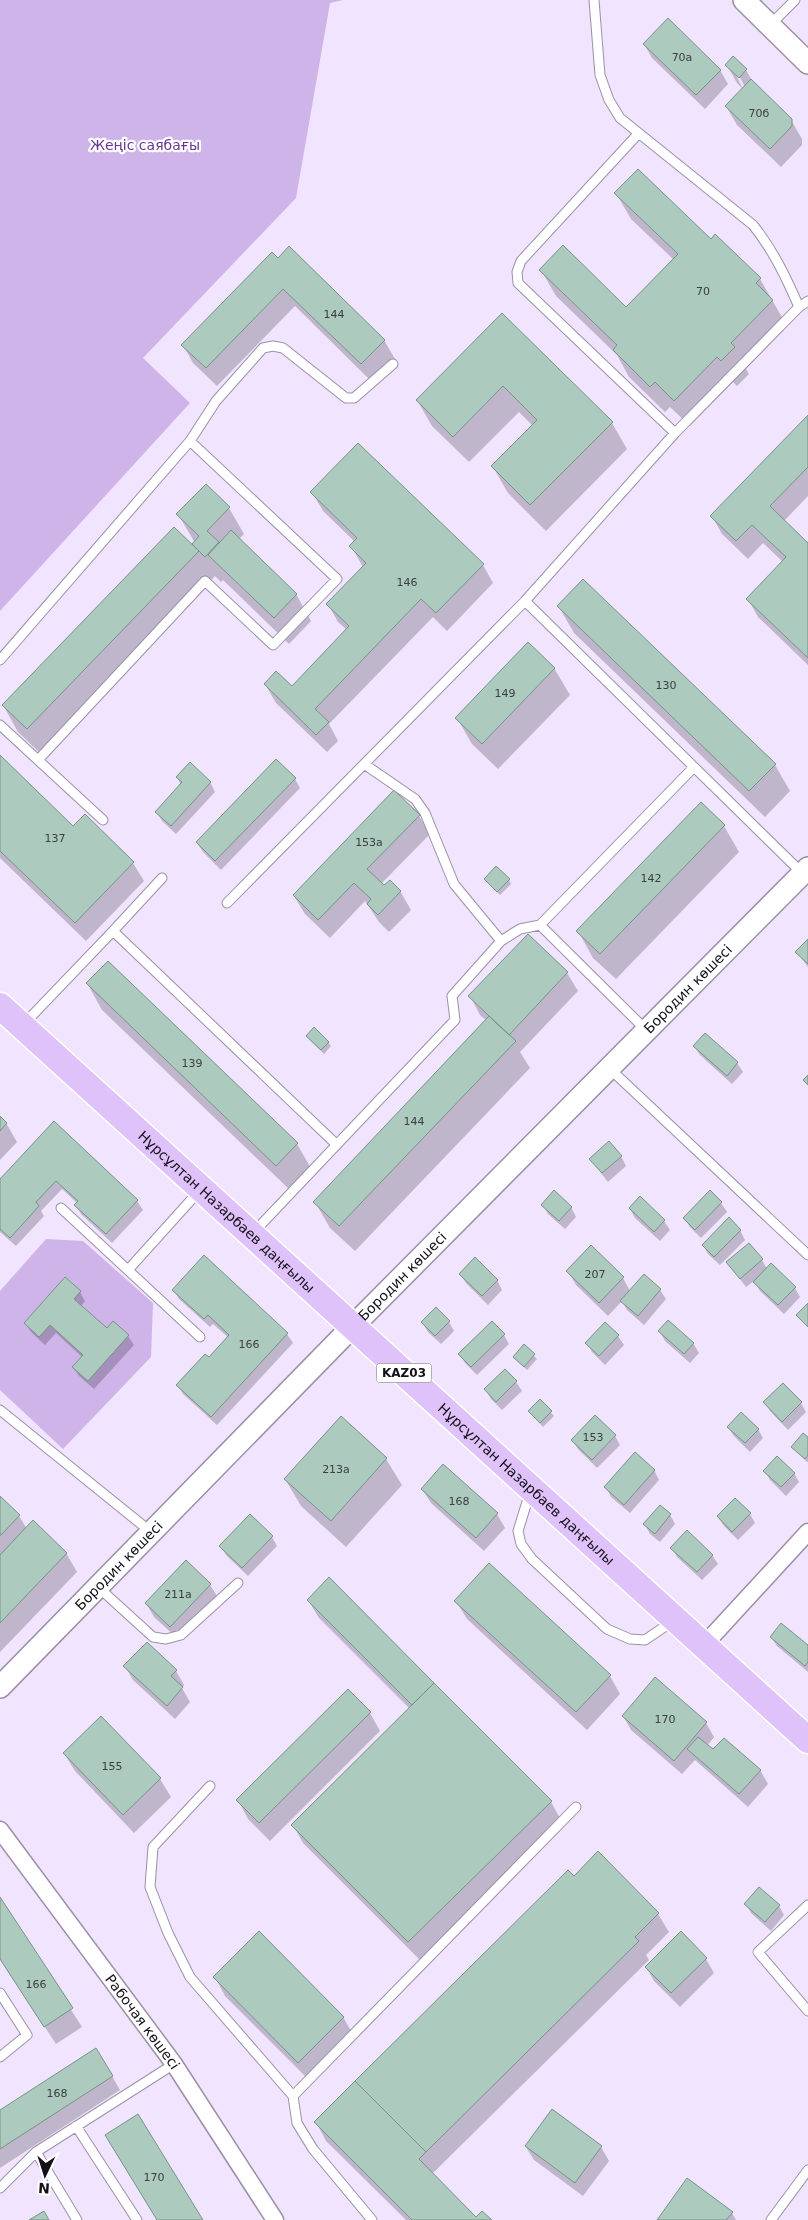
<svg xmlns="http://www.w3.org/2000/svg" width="808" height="2220" viewBox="0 0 808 2220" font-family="'DejaVu Sans',sans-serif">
<rect width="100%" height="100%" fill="#f1e4fe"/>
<path fill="#cfb4ea" d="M0,0H343L330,3L296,198L143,358L190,403L0,611Z
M46,1239L83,1241L153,1303L151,1357L63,1449L0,1390V1291Z"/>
<path fill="#0003" fill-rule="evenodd" d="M644,44L720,70L728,84L705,109L652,58Z
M727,65L746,70L754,84L791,120L802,139V145L781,167L737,125L726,106L743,89L737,83ZM738,74L745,87L743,89L736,75Z
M616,193L711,241L760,279L787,326L746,369L749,374L737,386L733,382L690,426L670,407L665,412L629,377L617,355L556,296L541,270L626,309L674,260L631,219Z
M278,259L384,340L395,359L372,382L295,306L217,386L193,363L183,345Z
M502,314L612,423L627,449L546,531L508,493L493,467L533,426L519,412L469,462L432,426L417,400Z
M808,416V496L784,521L808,544V665L758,617L748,599L783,562L763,543L748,559L722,534L712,516Z
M312,492L483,565L493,583L447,631L433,617L329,724L338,741L327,752L276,703L265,684L292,688L347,630L338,622L328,604L363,567L351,546L355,542L323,511Z
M229,508L244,534L239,539L296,594L311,621L289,644L223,580L221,582L215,576L42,755L18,732L3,705L195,543L178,514Z
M559,607L775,765L790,791L765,817L574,633Z
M554,668L570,695L498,769L472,744L457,718Z
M0,757L73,827L85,816L133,863L144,881L86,941L0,858Z
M177,777L210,782L215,792L176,834L162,821L157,812L181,785Z
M295,779L300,788L221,870L203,852L197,843Z
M419,816L430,834L381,884L400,891L411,910L389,932L379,922L365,901L330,938L305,914L294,896Z
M724,826L739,852L616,979L593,958L578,931Z
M509,880L511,884L500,895L488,883Z
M808,941V967L797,952Z
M567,973L578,991L520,1052L530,1068L355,1251L330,1228L315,1202L487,1021L480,1015L470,996Z
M87,983L297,1144L312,1170L291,1191L102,1010Z
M705,1034L737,1063L743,1072L732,1084L700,1055L694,1046Z
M310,1040L328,1042L331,1046L324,1054Z
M0,1118L6,1123L17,1142L0,1160Z
M54,1123L137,1201L143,1210L112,1243L81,1214L76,1205L77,1203L62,1189L41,1211L44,1216L16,1246L0,1232V1181Z
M621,1156L626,1166L608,1182L590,1159Z
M710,1192L721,1203L727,1212L701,1238L690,1227L684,1218Z
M640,1198L664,1221L670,1230L660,1241L635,1218L630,1209Z
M543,1205L571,1207L576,1217L565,1229L548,1214Z
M740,1230L745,1240L720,1265L708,1254L703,1245Z
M204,1257L287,1334L293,1343L217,1425L183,1394L178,1385L209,1359L229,1338L213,1324L210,1327L179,1299L174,1290Z
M762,1260L767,1269L795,1288L800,1297L784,1314L760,1291L754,1281L746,1287L728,1263Z
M568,1271L623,1278L630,1291L660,1290L666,1299L644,1325L627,1310L622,1301L608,1316L576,1285Z
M460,1274L497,1280L502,1290L488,1305L466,1283Z
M80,1292L85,1301L81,1306L107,1330L114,1323L128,1336L134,1345L94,1389L79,1376L73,1367L82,1357L56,1333L45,1345L31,1332L25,1323Z
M422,1322H449L454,1331L441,1344L428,1332Z
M606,1324L618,1336L624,1345L605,1365L592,1352L587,1343Z
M660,1332L693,1343L699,1353L690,1363L665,1341Z
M504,1335L509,1344L477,1375L465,1363L460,1354Z
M524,1346L537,1359L527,1370L514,1357Z
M516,1382L522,1391L502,1410L491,1399L486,1390Z
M540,1401L554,1416L543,1427L530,1412Z
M765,1402L801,1403L806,1412L788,1430L770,1411Z
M341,1418L386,1459L402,1485L346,1547L301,1506L285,1479Z
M728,1427L758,1429L763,1438L750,1452L734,1436Z
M615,1436L620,1445L597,1468L578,1449L572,1440Z
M808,1439V1462H807L793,1447Z
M654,1470L659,1480L630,1513L611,1497L606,1487Z
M765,1471L794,1473L799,1482L786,1496L770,1480Z
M422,1489L497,1514L505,1528L484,1551L431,1503Z
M0,1497L19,1516L27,1529L66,1553L77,1572L0,1652Z
M660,1507L670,1515L675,1524L660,1542L650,1534L645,1525Z
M750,1514L755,1523L738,1540L724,1526L718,1517Z
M272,1537L277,1546L248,1576L226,1555L221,1546Z
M672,1548L712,1555L718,1564L702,1580L677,1557Z
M186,1562L210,1585L219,1599L179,1640L154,1617L146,1603Z
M308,1600L551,1802L561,1820L420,1960L303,1843L293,1825L410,1709L319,1618Z
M456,1601L610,1676L620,1694L587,1730L467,1619Z
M771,1637L808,1646V1672L777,1646Z
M147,1643L176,1671L184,1685L182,1688L190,1702L175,1719L133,1680L125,1666Z
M655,1679L706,1723L714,1737L707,1746L713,1751L760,1770L768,1784L748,1807L695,1760L682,1774L631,1730L623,1716Z
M370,1713L380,1731L270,1841L248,1819L238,1800Z
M101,1718L160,1779L171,1797L134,1833L75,1771L64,1753Z
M574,1877L658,1914L669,1932L646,1955L649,1960L432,2174L476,2219L490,2220H406L326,2141L316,2122Z
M0,1899L82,2027L56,2044L0,1959Z
M746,1904L779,1906L784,1915L771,1931L751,1913Z
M706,1959L714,1973L680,2007L654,1981L646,1967Z
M215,1977L343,2017L354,2036L309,2080L225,1996Z
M112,2076L120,2090L0,2168V2112Z
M526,2147H601L609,2161L583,2196L534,2160Z
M732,2213L736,2220H658Z"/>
<path fill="#accabe" stroke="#779388" d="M668,18L721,70L696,95L643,44Z
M733,56L747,69L739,78L725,65Z
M751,79L792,119V126L770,149L725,106Z
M638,169L711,239L715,234L761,278L756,283L773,300L731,343L735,347L721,361L717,357L674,401L655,382L650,387L613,350L617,345L539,270L563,245L626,307L678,254L614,193Z
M289,246L385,340L361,364L283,289L206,368L181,345L272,252L278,258Z
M502,313L613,422L530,505L491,466L537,420L503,386L453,437L416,400Z
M808,415V467L770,506L808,543V658L746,599L786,557L752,525L736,541L710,516Z
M358,443L484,564L436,613L421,599L315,709L329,722L316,735L264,684L276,671L292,686L349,626L326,604L366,563L349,546L357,538L310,492Z
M206,484L230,507L207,531L219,542L205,557L192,544L199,536L176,514Z
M174,527L199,551L27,729L2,705Z
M231,530L297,594L274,618L208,555Z
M583,579L776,764L749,791L557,606Z
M528,642L555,668L482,744L455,718Z
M0,755L73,826L85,814L134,862L75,923L0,851Z
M276,759L296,778L215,861L196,842Z
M190,762L211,782L171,826L155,812L182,782L176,777Z
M394,790L420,815L367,869L384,885L390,880L401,891L378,915L367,904L371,899L354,883L318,920L293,895Z
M701,802L725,825L600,954L576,931Z
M496,866L510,879L497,892L484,879Z
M528,934L568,972L509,1035L468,996Z
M808,939V964L795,952Z
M108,961L298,1143L276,1166L86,983Z
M489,1016L516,1041L339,1226L313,1202Z
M314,1027L329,1042L321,1050L306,1036Z
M705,1033L738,1062L727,1076L693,1046Z
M808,1075V1085L803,1080Z
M0,1116L7,1123L0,1131Z
M54,1121L138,1200L106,1234L74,1205L78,1201L56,1181L36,1202L39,1206L10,1238L0,1229V1179Z
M609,1141L622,1156L602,1173L589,1159Z
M554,1190L572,1207L559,1221L541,1205Z
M710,1190L722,1202L695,1230L683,1218Z
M640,1196L665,1220L654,1232L629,1208Z
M729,1217L741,1230L714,1257L702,1245Z
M749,1243L763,1259L740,1279L726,1262Z
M591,1245L624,1277L599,1303L566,1271Z
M204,1255L288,1333L211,1417L176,1385L205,1354L209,1357L229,1335L208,1315L204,1319L172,1290Z
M475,1257L498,1280L482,1296L459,1274Z
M771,1263L796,1287L778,1305L753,1282Z
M644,1274L661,1289L638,1316L620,1301Z
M65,1277L81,1291L74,1299L107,1328L113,1321L129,1335L88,1381L72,1367L83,1355L50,1325L39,1337L24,1323Z
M808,1303V1327L796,1315Z
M436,1307L450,1321L435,1336L421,1322Z
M668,1320L694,1343L684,1354L658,1331Z
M492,1321L505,1334L471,1367L458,1354Z
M605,1322L619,1335L599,1356L585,1343Z
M524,1344L535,1354L524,1367L513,1357Z
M505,1369L517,1381L496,1402L484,1389Z
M783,1383L802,1402L782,1422L763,1402Z
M540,1399L552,1411L540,1423L528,1411Z
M741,1412L759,1429L745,1443L727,1427Z
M595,1415L616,1435L592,1460L571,1440Z
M341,1416L387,1458L331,1521L284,1479Z
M803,1433L808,1437V1455L805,1459L791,1447Z
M635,1452L655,1470L624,1505L604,1487Z
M777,1456L795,1473L781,1487L763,1471Z
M443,1464L498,1513L476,1538L421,1489Z
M0,1496L20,1515L0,1536Z
M735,1498L751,1513L732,1532L717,1516Z
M660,1505L671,1514L655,1534L643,1524Z
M250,1514L273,1536L242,1568L219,1546Z
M33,1520L67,1553L0,1623V1555Z
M687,1530L713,1555L697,1572L670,1548Z
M186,1560L211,1584L170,1627L145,1603Z
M489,1563L611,1675L576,1712L454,1601Z
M329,1577L434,1683L412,1705L307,1600Z
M781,1623L808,1645V1662L805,1666L770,1637Z
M147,1642L177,1670L171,1676L183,1687L167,1706L123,1666Z
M655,1677L707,1722L674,1761L622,1716Z
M434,1683L552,1801L408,1942L291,1825Z
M348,1689L371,1712L259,1823L236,1800Z
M101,1716L161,1778L123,1815L63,1753Z
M698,1737L713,1749L724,1738L761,1770L739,1794L687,1749Z
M598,1851L659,1913L635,1937L639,1941L426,2152L355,2081L568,1870L574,1876Z
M759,1887L780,1905L765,1922L744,1904Z
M0,1897L73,2008L44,2027L0,1959Z
M259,1931L344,2017L298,2063L213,1977Z
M681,1931L707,1958L671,1993L645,1967Z
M96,2048L113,2076L0,2149V2110Z
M355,2081L426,2152L419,2159L476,2217L482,2211L492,2220H412L314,2122Z
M552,2109L602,2146L575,2183L525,2146Z
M138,2114L203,2220H157L105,2135Z
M687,2178L733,2212L726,2220H657Z
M44,2211L49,2220H29Z"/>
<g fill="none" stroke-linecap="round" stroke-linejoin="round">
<defs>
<path id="service" d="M594,0L600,75L609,100L620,118L753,225C773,250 786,277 799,307
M770,25L795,0
M638,134L521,261L517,272L518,283L675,433
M190,441L216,401L263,348L273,346L283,348L346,398H354L393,364
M525,601L803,874
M0,660L190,441L337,579L273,645L205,581L38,760
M0,725L103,820
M364,764L415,799L425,813L454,884L501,941
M227,903L525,601L675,433L799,307L808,301
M540,925L646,1030
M113,931L162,878
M24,1024L113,931L337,1145
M609,1068L808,1255
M61,1208L200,1337
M253,1233L455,1020L452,996L501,941L520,929L540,925L694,767
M128,1270L200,1190
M0,1410L151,1532
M530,1492L518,1531L521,1544L532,1559L607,1629L630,1639L645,1640L673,1621
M98,1587L153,1637L166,1639L181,1635L238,1583
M210,1786L153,1847L150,1887L168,1933L190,1977L293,2096
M808,1905L758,1952L808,2011
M0,1993L27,2035L0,2057
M76,2126L137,2220
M36,2152L77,2220
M0,2188L36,2152L174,2064
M372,2220L313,2149L297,2123L293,2096L576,1807
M771,2220L808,2170"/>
<g id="minor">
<path d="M704,1645L808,1532"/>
<path id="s1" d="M0,1830L174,2064L275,2220"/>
</g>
<g id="tertiary">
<path d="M744,0L808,63"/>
<path id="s2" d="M0,1687L352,1327L808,868"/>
</g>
<g id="primary">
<path id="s3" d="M0,1006L808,1740"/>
</g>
</defs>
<use href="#service" stroke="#9c90a8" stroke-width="11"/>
<use href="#minor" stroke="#9c90a8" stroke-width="19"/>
<use href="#tertiary" stroke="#9c90a8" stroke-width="24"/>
<use href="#primary" stroke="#fff" stroke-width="29"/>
<use href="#service" stroke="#fff" stroke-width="9"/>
<use href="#minor" stroke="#fff" stroke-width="16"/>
<use href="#tertiary" stroke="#fff" stroke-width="21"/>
<use href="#primary" stroke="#dfc2fa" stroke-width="26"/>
</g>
<g text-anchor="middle" stroke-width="4.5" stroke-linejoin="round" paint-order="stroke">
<g font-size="11" fill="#3b3e42">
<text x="682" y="61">70а</text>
<text x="759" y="117">70б</text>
<text x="703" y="295">70</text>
<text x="334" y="318">144</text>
<text x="407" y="586">146</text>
<text x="666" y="689">130</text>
<text x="505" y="697">149</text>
<text x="55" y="842">137</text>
<text x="369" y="846">153а</text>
<text x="651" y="882">142</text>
<text x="192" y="1067">139</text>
<text x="414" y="1125">144</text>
<text x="595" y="1278">207</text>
<text x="249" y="1348">166</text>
<text x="593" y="1441">153</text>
<text x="336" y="1473">213а</text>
<text x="459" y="1505">168</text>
<text x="178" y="1598">211а</text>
<text x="665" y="1723">170</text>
<text x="112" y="1770">155</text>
<text x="36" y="1988">166</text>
<text x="57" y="2097">168</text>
<text x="154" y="2181">170</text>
</g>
<rect fill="#fff" stroke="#5b585e" stroke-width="1" x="376.5" y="1363.5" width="55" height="19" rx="4"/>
<g font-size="12" font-weight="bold" fill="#151019">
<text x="404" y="1377">KАZ03</text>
</g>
<g font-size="14" fill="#693590" stroke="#fff">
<text x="145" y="150">Жеңіс саябағы</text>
</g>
<g font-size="14" fill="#151019" stroke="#fff">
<text dy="5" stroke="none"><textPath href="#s2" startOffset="980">Бородин көшесі</textPath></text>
<text dy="5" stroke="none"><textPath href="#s3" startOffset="306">Нұрсұлтан Назарбаев даңғылы</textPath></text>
<text dy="5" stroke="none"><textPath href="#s2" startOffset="575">Бородин көшесі</textPath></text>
<text dy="5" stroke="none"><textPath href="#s3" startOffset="711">Нұрсұлтан Назарбаев даңғылы</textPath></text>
<text dy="5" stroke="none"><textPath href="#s2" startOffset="170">Бородин көшесі</textPath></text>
<text dy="5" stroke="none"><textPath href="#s1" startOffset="239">Рабочая көшесі</textPath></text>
</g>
</g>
<g transform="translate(45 2175) rotate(184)" stroke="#ffffff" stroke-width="4" paint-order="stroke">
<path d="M0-4L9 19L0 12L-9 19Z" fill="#151019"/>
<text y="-8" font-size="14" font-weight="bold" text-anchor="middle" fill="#151019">N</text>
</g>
</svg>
